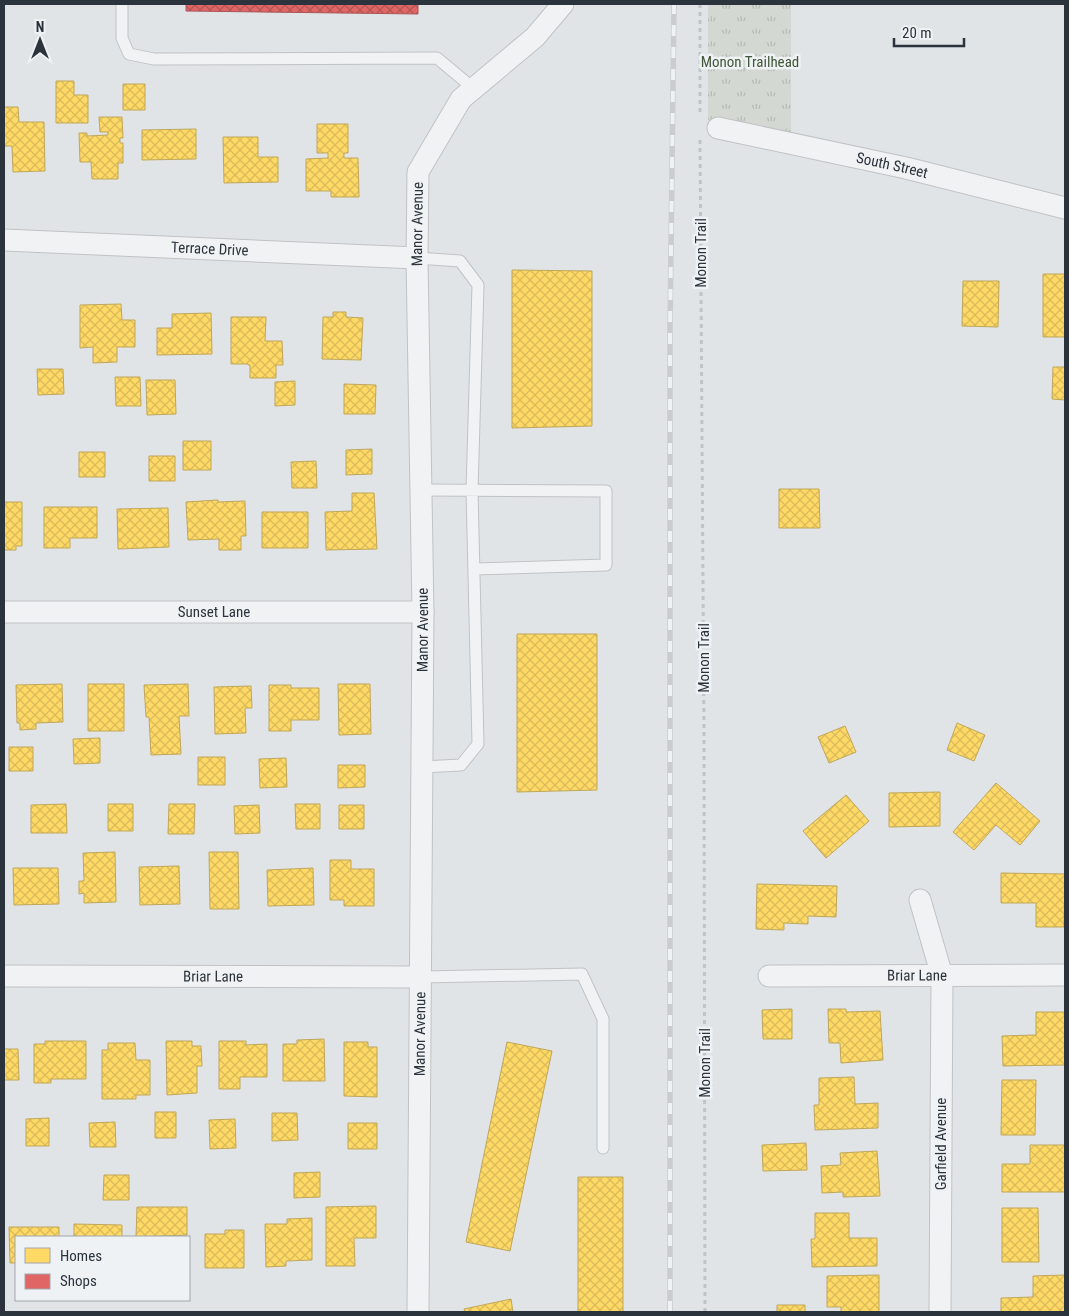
<svg xmlns="http://www.w3.org/2000/svg" width="1069" height="1316" viewBox="0 0 1069 1316" font-family="'Roboto Condensed',sans-serif">
<defs>
<pattern id="park-tufts" width="24" height="20" patternUnits="userSpaceOnUse" patternTransform="scale(1.25)"><rect width="24" height="20" fill="#d3d9d2"/><path d="M3 7l-1-3M5 7V3M7 7l1-3M15 17l-1-3M17 17v-4M19 17l1-3" fill="none" stroke="#b5bbb5"/></pattern>
<pattern id="homes-cross-hatch" width="8" height="8" patternUnits="userSpaceOnUse" patternTransform="scale(1.25)"><rect width="8" height="8" fill="#ffd966"/><path d="M0 0l8 8M0 8l8-8" fill="none" stroke="#dbbb59"/></pattern>
<pattern id="shops-cross-hatch" width="8" height="8" patternUnits="userSpaceOnUse" patternTransform="scale(1.25)"><rect width="8" height="8" fill="#e06666"/><path d="M0 0l8 8M0 8l8-8" fill="none" stroke="#b65555"/></pattern>
</defs>
<rect width="100%" height="100%" fill="#e1e4e6"/>
<path fill="url(#park-tufts)" d="M708,4H791V139L708,120Z"/>
<path fill="url(#homes-cross-hatch)" stroke="#bfa75a" d="M56,81H74V95H88V123H56Z
M123,84H145V110H123Z
M4,107H18L19,122H44L45,171L13,172L12,146H4Z
M99,117H122L123,138H120V143H123V163H118V179H92L91,162H80L79,133H87V136L108,135V132H100Z
M317,124H348V153H344V158H358L359,197H331V191H306V159L328,158V153H317Z
M196,129V159L142,160V130Z
M223,137H258V157H278V182L224,183Z
M512,270L592,271V426L512,428Z
M1043,274H1065V337H1043Z
M963,281H999L998,327L962,326Z
M121,304L122,320H135V347H117V362L93,363V347L80,348V305Z
M333,312H346V317L363,318L361,360L322,359L323,317H333Z
M211,313L212,354L157,355V328H172V314Z
M231,317H266L265,341H282L283,365H276V378H250V365H248V364H231Z
M1053,367H1065V400L1052,399Z
M37,369H63L64,394L38,395Z
M115,377H140L141,406H116Z
M146,380H175L176,414L147,415Z
M295,381V405L275,406V382Z
M344,384L376,385L375,414H344Z
M183,441H211V470H183Z
M372,449V474L346,475V450Z
M79,452H105V477H79Z
M149,456H175V481H149Z
M316,461L317,488H292L291,462Z
M779,489H819L820,528H779Z
M352,493H374L377,549L326,550L325,512L352,511Z
M218,500V502L245,501L246,536H241V550H219V539L188,540L186,502Z
M4,502H22V546H16V550H4Z
M44,507H97V538H70V548H44Z
M168,508L169,547L118,549L117,509Z
M262,512H308V548H262Z
M517,634H597V790L517,792Z
M62,684L63,722L36,723V729L20,730V723H17L16,685Z
M88,684H124V731H88Z
M188,684L189,716H179L181,754L151,755L149,717H146L144,685Z
M338,684H370L371,734L339,735Z
M269,685H291V688H319V720H291V731H269Z
M251,686L252,708H245L246,733L215,734L214,687Z
M957,723L985,735L974,761L947,750Z
M845,726L856,752L829,763L818,737Z
M100,738V763L74,764L73,739Z
M9,747H33V771H9Z
M198,757H225V785H198Z
M286,758L287,787L260,788L259,759Z
M338,765H365V787L338,788Z
M996,783L1040,821L1020,845L996,825L974,850L953,832Z
M940,792V826L889,827V793Z
M846,795L869,821L826,858L803,831Z
M66,804L67,833H31V805Z
M108,804H133V831H108Z
M169,804H195L194,834H168Z
M295,804H320V829H296Z
M259,805L260,833L235,834L234,806Z
M339,805H364V829H339Z
M115,852L116,902L84,903V893L79,894V881H84L83,853Z
M209,852H238L239,909H210Z
M330,860H351V869H374V906H344V900H330Z
M179,866L180,904L140,905L139,867Z
M13,868H58L59,904L14,905Z
M313,868L314,905L268,906L267,870Z
M1001,873L1065,874L1064,927H1036V903H1001Z
M757,884L837,886L836,917L808,916V924L784,923V930L756,929Z
M792,1009V1039H763L762,1010Z
M828,1009H846V1012L880,1011L883,1060L841,1063L840,1043H829Z
M1036,1012H1065V1065L1003,1066L1002,1036L1036,1035Z
M324,1039L325,1081H283V1044H297V1040Z
M45,1041H86V1079H51V1083H34V1044H45Z
M166,1041H192V1046H201L202,1066H197V1093L167,1095Z
M219,1041H246V1045L267,1044V1077H240V1089H219Z
M344,1042H368V1047H377V1097L344,1096Z
M507,1042L552,1051L510,1251L466,1242Z
M108,1043H135L136,1060H150V1095H136V1099H102V1050H108Z
M4,1049H18L19,1080H4Z
M854,1077L855,1104L878,1103V1128L815,1130L814,1105H819V1078Z
M1002,1080H1036L1035,1135H1001Z
M155,1112H176V1138H155Z
M272,1113H297L298,1140L272,1141Z
M49,1118V1146H26V1119Z
M235,1119L236,1148L210,1149L209,1120Z
M115,1122L116,1147H90L89,1123Z
M348,1123H377V1149H348Z
M806,1143L807,1170L763,1171L762,1145Z
M1030,1145H1065V1192H1002V1164H1030Z
M877,1151L880,1196L843,1197V1192L822,1193L821,1166L841,1165L840,1153Z
M320,1172V1197L294,1198V1173Z
M104,1175H129V1200H103Z
M578,1177H623V1312H578Z
M376,1206V1238H354L355,1266H326V1207Z
M137,1207H187V1235L136,1237Z
M1002,1208H1038L1039,1262H1002Z
M815,1213H849V1238H877V1266L812,1267L811,1239H815Z
M312,1218V1260L286,1261V1266L266,1267L265,1224H287V1219Z
M74,1224L122,1225V1237H74Z
M9,1227H59V1237H16V1263H10Z
M225,1230H244V1268H205V1234H225Z
M879,1275V1312H841V1307H827V1276Z
M1065,1275V1312H1001V1298L1033,1297V1276Z
M511,1299L513,1312H465L464,1309Z
M777,1305H805V1312H777Z"/>
<path fill="url(#shops-cross-hatch)" stroke="#aa575a" d="M186,4H418V14L186,11Z"/>
<g fill="none" stroke-linecap="round" stroke-linejoin="round">
<defs>
<path id="lane" d="M122,4V38L129,54L154,59L437,58L473,88
M417,258L460,261L478,285L472,490L478,744L461,765L422,767
M421,490L606,491V565L474,569
M421,977L582,974L603,1019V1148"/>
<g id="street">
<path id="s1" d="M718,128L906,168L1065,208"/>
<path id="s2" d="M4,240L417,258"/>
<path id="s3" d="M4,612H423"/>
<path d="M920,900L942,976L940,1312"/>
<path id="s4" d="M4,976L421,977"/>
<path id="s5" d="M769,976L1065,975"/>
<path id="s6" d="M418,1312L423,612L417,258L418,172L461,99L535,37L563,4"/>
</g>
</defs>
<use href="#lane" stroke="#c0c2c4" stroke-width="13"/>
<use href="#street" stroke="#c0c2c4" stroke-width="23"/>
<path stroke="#c1c4c6" stroke-width="3" stroke-dasharray="4 4" stroke-linecap="butt" d="M700,4V114
M700,140L704,731L705,1312"/>
<use href="#lane" stroke="#f0f2f3" stroke-width="11"/>
<use href="#street" stroke="#f0f2f3" stroke-width="21"/>
<defs>
<path id="rail" d="M670,1312V330L674,4"/>
</defs>
<use href="#rail" stroke="#cacccd" stroke-width="5.5"/>
<use href="#rail" stroke="#eff2f5" stroke-width="4" stroke-dasharray="11" stroke-linecap="butt"/>
</g>
<g text-anchor="middle" stroke-width="5" stroke-linejoin="round" paint-order="stroke">
<g font-size="15" fill="#42573a" stroke="#eff2f5">
<text x="750" y="67">Monon Trailhead</text>
</g>
<g font-size="15" fill="#2b333d" stroke="#eff2f5">
<text dy="5" stroke="none"><textPath href="#s1" startOffset="178">South Street</textPath></text>
<text dy="5" stroke="none"><textPath href="#s6" startOffset="1088">Manor Avenue</textPath></text>
<text dy="5" stroke="none"><textPath href="#s2" startOffset="206">Terrace Drive</textPath></text>
<text transform="translate(701 253) rotate(-90)" y="5">Monon Trail</text>
<text dy="5" stroke="none"><textPath href="#s3" startOffset="210">Sunset Lane</textPath></text>
<text dy="5" stroke="none"><textPath href="#s6" startOffset="682">Manor Avenue</textPath></text>
<text transform="translate(704 658) rotate(-90)" y="5">Monon Trail</text>
<text dy="5" stroke="none"><textPath href="#s5" startOffset="148">Briar Lane</textPath></text>
<text dy="5" stroke="none"><textPath href="#s4" startOffset="209">Briar Lane</textPath></text>
<text dy="5" stroke="none"><textPath href="#s6" startOffset="278">Manor Avenue</textPath></text>
<text transform="translate(705 1063) rotate(-90)" y="5">Monon Trail</text>
<text transform="translate(941 1144) rotate(-90)" y="5">Garfield Avenue</text>
</g>
</g>
<rect width="1069" height="1316" fill="none" stroke="#2b333d" stroke-width="10"/>
<rect x="15" y="1236" width="175" height="65" fill="#eff2f5" stroke="#a1a6ab"/>
<rect x="25" y="1248" width="25" height="15" fill="#ffd966" stroke="#a1a6ab"/>
<text x="60" y="1261" font-size="15" fill="#2b333d">Homes</text>
<rect x="25" y="1274" width="25" height="15" fill="#e06666" stroke="#a1a6ab"/>
<text x="60" y="1286" font-size="15" fill="#2b333d">Shops</text>
<g transform="translate(40 40)" stroke="#eff2f5" stroke-width="4" paint-order="stroke">
<path d="M0-4L9 19L0 12L-9 19Z" fill="#2b333d"/>
<text y="-8" font-size="14" font-weight="bold" text-anchor="middle" fill="#2b333d">N</text>
</g>
<path d="M894 38v8h70v-8" fill="none" stroke="#2b333d" stroke-width="2.5"/>
<text x="902" y="38" font-size="15" fill="#2b333d" stroke="#eff2f5" stroke-width="4" paint-order="stroke">20 m</text>
</svg>
